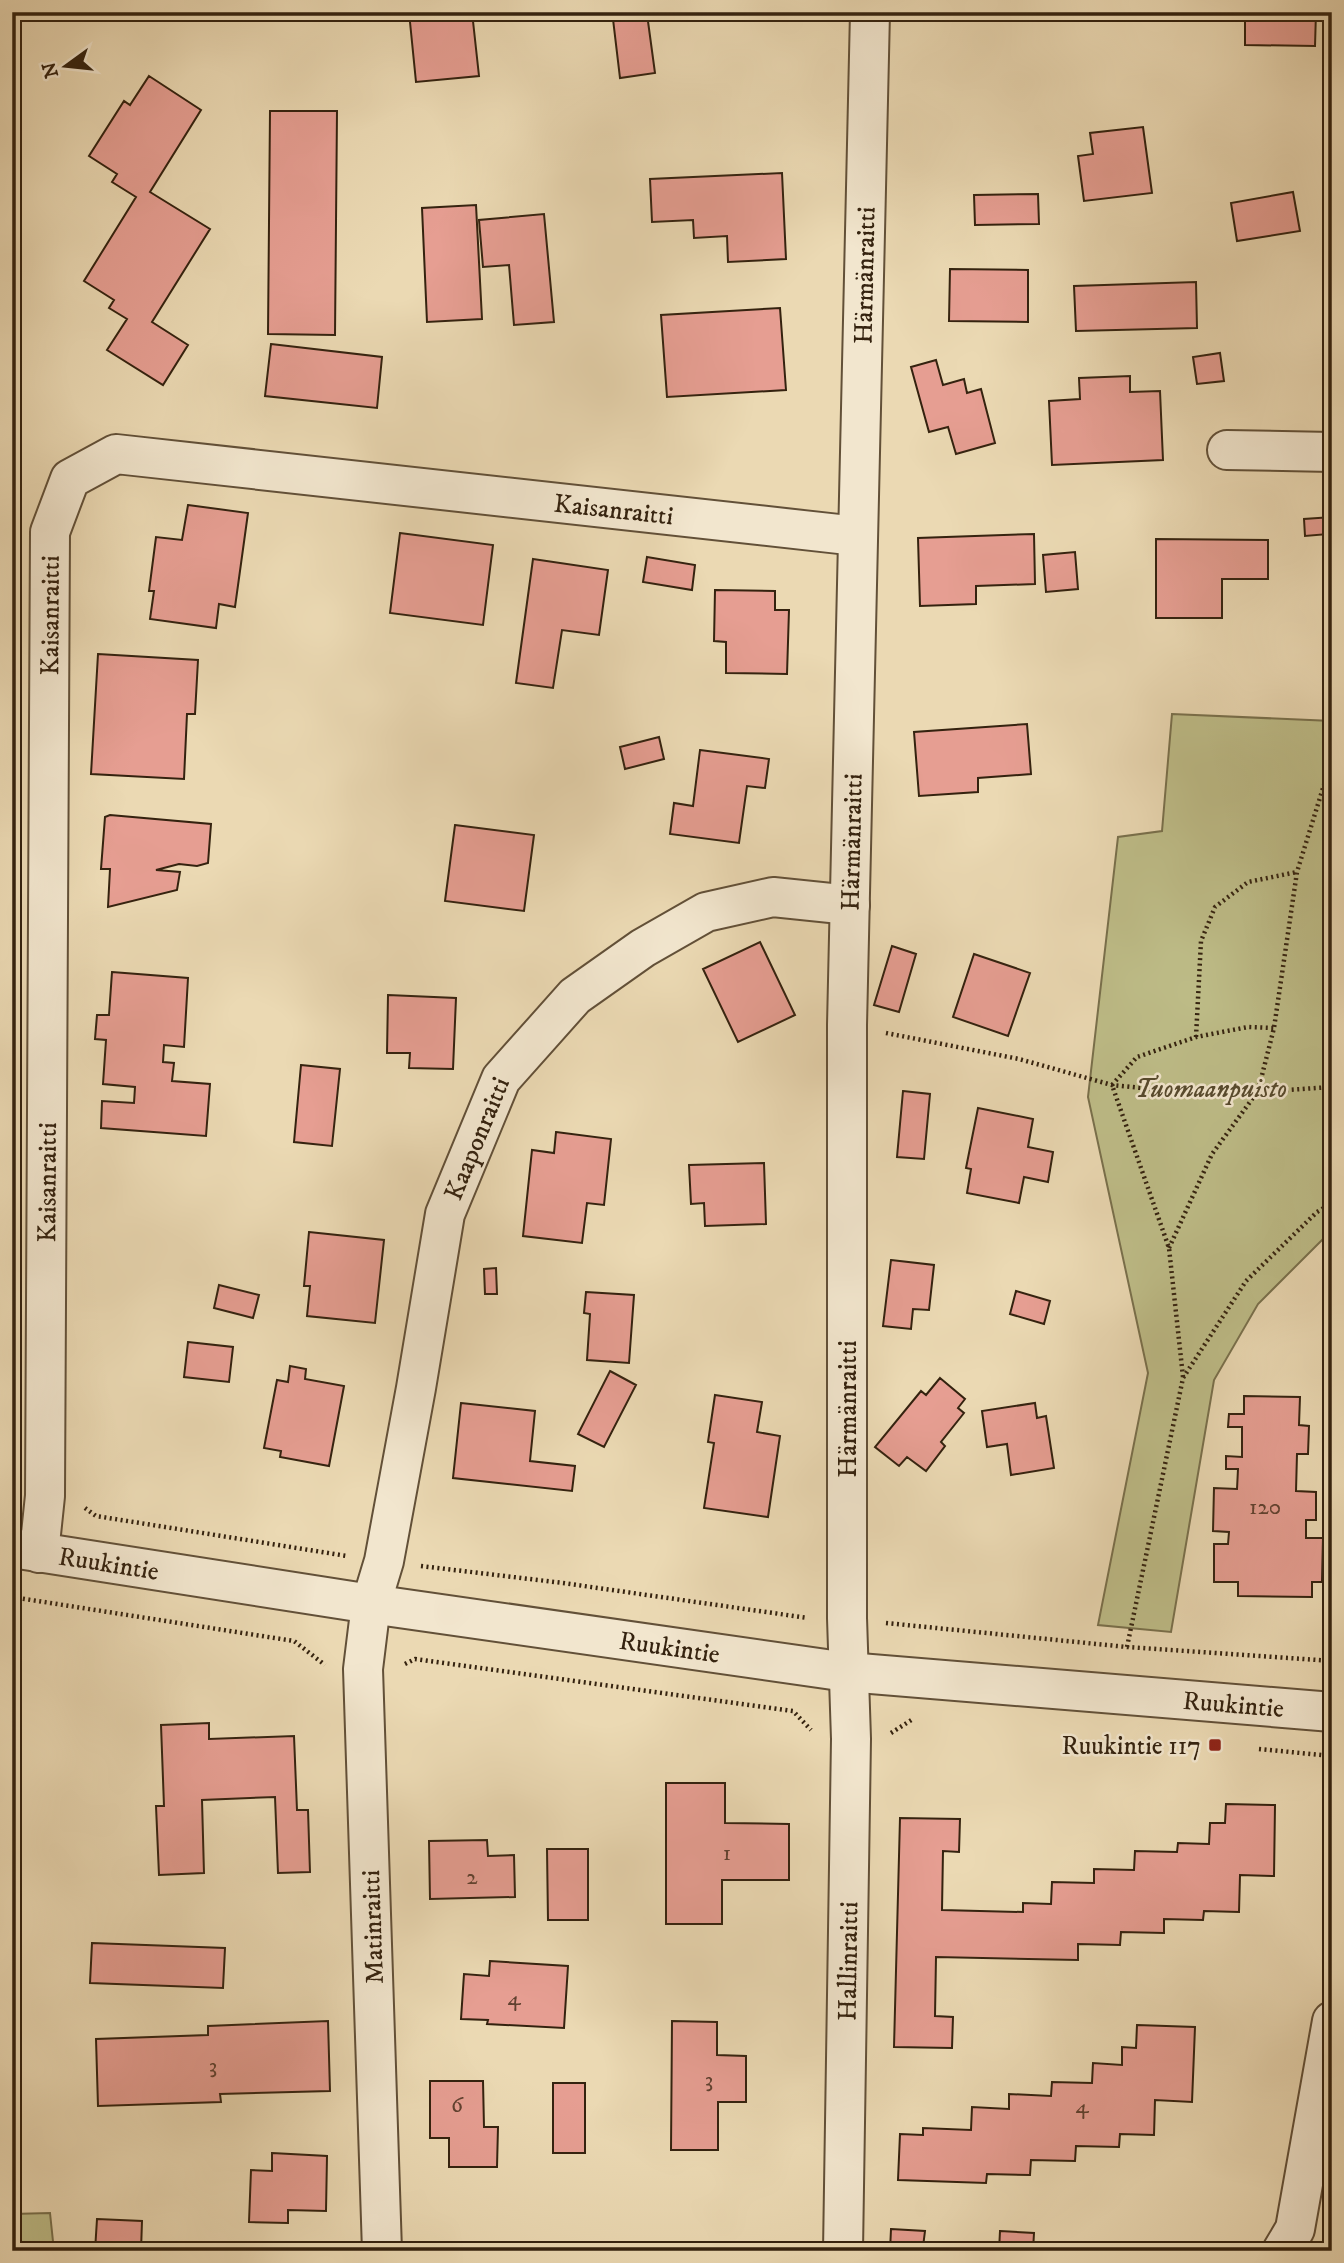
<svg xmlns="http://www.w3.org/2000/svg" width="1344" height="2263" viewBox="0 0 1344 2263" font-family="'IM FELL DW Pica',serif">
<rect width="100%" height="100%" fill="#ebd9b3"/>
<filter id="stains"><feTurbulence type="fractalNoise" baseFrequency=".00286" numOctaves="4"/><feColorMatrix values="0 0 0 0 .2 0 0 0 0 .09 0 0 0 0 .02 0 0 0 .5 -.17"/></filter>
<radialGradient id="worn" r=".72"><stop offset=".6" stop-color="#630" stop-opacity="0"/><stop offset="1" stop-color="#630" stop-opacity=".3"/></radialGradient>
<path fill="#bebd88" stroke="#79704c" stroke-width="2" d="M1172,714L1332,721V1230L1258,1304L1214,1380L1171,1632L1098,1625L1148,1373L1088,1097L1118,837L1162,831Z
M50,2213L54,2251H12V2214Z"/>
<path fill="#e69e92" stroke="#34220f" stroke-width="2" d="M409,12H472L479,76L416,82Z
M1245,12H1316L1315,46L1245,45Z
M647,14L655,73L620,78L613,19Z
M149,76L201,110L150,192L210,229L152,322L188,345L163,385L107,350L127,319L109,308L114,300L84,281L136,197L112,182L117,174L89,156L124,101L130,105Z
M270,111H337L335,335L268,334Z
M1143,127L1152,193L1084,201L1078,156L1093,154L1090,133Z
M782,173L786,259L728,262L727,236L694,238L693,220L652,222L650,179Z
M1293,192L1300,231L1237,241L1231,203Z
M1038,194L1039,224L975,225L974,195Z
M476,205L482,319L427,322L422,208Z
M544,214L554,322L514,325L509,265L483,267L479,220Z
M950,269L1028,270V322L949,321Z
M1196,282L1197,328L1076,331L1074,286Z
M780,308L786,390L667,397L661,315Z
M271,344L382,357L377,408L265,396Z
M1220,353L1224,381L1197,384L1193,357Z
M936,360L943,385L964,379L967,393L981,389L995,443L956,454L948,427L929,432L911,367Z
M1130,376V392L1160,391L1163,460L1052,465L1049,401L1080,399L1079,378Z
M188,505L248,513L235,607L219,604L216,628L150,619L154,591H149L156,537L182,540Z
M1332,517V537H1329L1328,534L1305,536L1304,519Z
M400,533L493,545L483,625L390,613Z
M1034,534L1035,584L976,586V604L920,606L918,538Z
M1156,539L1268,540V579H1222V618H1156Z
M1075,552L1078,589L1046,592L1043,555Z
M647,557L695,565L692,590L643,582Z
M533,559L608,570L599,635L562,630L553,688L516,683Z
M715,590L775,591V610H789L787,674L726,673V642L714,641Z
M98,654L198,660L195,714H187L184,779L91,774Z
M1027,724L1031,774L978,778V792L919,796L914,732Z
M659,737L664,759L625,769L620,747Z
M700,750L769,759L765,788L747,786L739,843L670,834L674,803L693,806Z
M110,815L211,824L208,863L197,866L179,864L156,870L180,872L177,890L108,907L110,869H101L105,817Z
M455,825L534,835L524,911L445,901Z
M760,942L795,1015L738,1042L703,969Z
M892,946L916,954L899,1012L874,1005Z
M974,954L1030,973L1008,1036L953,1017Z
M112,972L188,978L184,1047L164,1045L163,1062L174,1063L172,1081L210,1084L206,1136L101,1128L102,1101L134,1103L135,1087L103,1084L106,1040L95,1039L97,1015H109Z
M388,995L456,998L453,1069L409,1068L410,1053H387Z
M301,1065L340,1069L332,1146L294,1142Z
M903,1091L930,1094L924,1159L897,1157Z
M978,1108L1033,1119L1028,1147L1053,1152L1048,1182L1024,1177L1019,1203L967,1193L971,1169L966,1168Z
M556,1132L611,1139L604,1205L587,1203L582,1243L523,1236L532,1150L554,1153Z
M764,1163L766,1224L705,1226L704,1203L691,1204L689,1165Z
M309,1232L384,1240L375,1323L307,1316L310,1286H304Z
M891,1260L934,1265L929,1310L913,1309L911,1329L883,1326Z
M496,1268L497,1294H485L484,1269Z
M219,1285L259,1295L253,1318L214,1308Z
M1016,1291L1050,1301L1044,1324L1010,1314Z
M586,1292L634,1295L629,1363L587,1360L590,1314L584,1313Z
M188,1342L233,1347L229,1382L184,1377Z
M290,1366L306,1369L305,1379L344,1386L329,1466L280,1457L281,1451L264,1448L277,1380L288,1382Z
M610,1371L636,1385L604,1447L578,1434Z
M940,1378L965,1399L958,1408L964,1413L941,1442L945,1446L926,1471L907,1457L899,1466L875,1447L921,1391L926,1395Z
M715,1395L762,1402L757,1432L780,1436L768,1517L704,1508L714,1443L708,1442Z
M1244,1396L1300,1397L1299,1425L1309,1426L1308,1454H1297L1296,1491L1316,1492V1520H1306V1538H1323L1322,1582H1312V1597L1238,1596V1582H1214V1544H1228L1229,1532L1213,1531L1214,1488L1237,1489L1238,1469H1226V1456L1242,1457V1427H1228L1229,1414H1244Z
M461,1403L535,1411L530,1461L575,1466L572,1491L453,1478Z
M1035,1403L1037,1418L1046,1416L1054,1468L1011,1475L1007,1444L987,1447L982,1411Z
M209,1723V1739L294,1736L297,1810H308L310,1872L278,1873L275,1797L202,1800L204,1873L159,1875L156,1806H164L161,1725Z
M666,1783H725V1823L789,1824V1880H722V1924H666Z
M1226,1804L1275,1805L1274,1876L1240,1875L1239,1912L1204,1911L1203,1920L1164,1919V1933L1121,1932L1120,1945L1078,1944V1960L936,1957L935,2016L953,2017L952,2048L894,2047L900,1818L960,1819L959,1852L943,1851L942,1910L1023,1912V1903L1051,1904L1052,1882L1094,1883V1869L1134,1870L1135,1851L1177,1852L1178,1843L1209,1844L1210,1823H1225Z
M487,1840L488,1856L514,1855L515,1897L430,1899L429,1841Z
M547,1849H588V1920H548Z
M92,1943L225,1948L223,1988L90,1983Z
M490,1961L568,1966L564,2028L487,2024L488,2020L461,2019L464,1974L489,1976Z
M328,2021L330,2091L220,2094L221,2102L98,2106L96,2039L208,2035V2026Z
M672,2021L717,2022V2055L746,2056V2102H718V2150H671Z
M1137,2025L1195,2027L1192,2102L1155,2100L1154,2135L1120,2134L1119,2147L1076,2146L1075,2161L1031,2160L1030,2175L987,2174L986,2183L898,2180L900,2134L923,2135V2128L971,2130L972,2107L1009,2109V2094L1051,2096L1052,2082L1092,2083L1093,2063L1122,2065V2047L1136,2048Z
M430,2081H483L484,2127H498L497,2167H449V2138H430Z
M553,2083H585V2153H553Z
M272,2153L327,2156L326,2211L288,2210V2223L249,2222L251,2170L272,2171Z
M97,2219L142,2221L141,2251H95Z
M891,2229L925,2231L923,2247L994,2251H890Z
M1000,2231L1034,2233L1033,2251H999Z"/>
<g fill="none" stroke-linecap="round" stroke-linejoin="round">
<defs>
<g id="minor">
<path d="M1227,450L1332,452"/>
<path id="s1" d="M12,1548L371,1604L847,1672L1332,1712"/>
<path id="s2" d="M39,1553L45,1496L50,532L70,479L116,454L857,536"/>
<path id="s3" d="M382,2251L363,1669L371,1604L384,1561L416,1388L445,1214L501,1079L575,996L643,948L706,912L773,897L850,905"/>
<path id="s4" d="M843,2251L851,1739L847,1618V1025L870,12"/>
<path d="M1282,2251L1295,2229L1332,2021"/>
</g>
</defs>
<use href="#minor" stroke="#625038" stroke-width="42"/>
<path stroke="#34220f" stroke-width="4.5" stroke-dasharray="2 3.5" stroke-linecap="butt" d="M886,1033L1019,1059L1112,1085L1211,1095L1332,1087
M1196,1037L1201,941L1215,907L1248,882L1297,872
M1169,1248L1212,1154L1258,1091L1274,1028L1297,872L1332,759
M1183,1377L1169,1248L1112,1085L1137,1057L1196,1037L1248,1027L1274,1028
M85,1508L96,1516L347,1556
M421,1566L563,1583L808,1618
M12,1597L294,1641L325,1665
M886,1623L1127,1647L1332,1661
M1127,1647L1183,1378L1246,1281L1317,1212L1332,1203
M405,1664L415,1659L793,1711L811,1730
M891,1733L913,1719
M1259,1749L1332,1756"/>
<use href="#minor" stroke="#f2e6ce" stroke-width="38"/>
</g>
<rect fill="#8f2418" stroke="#f2e6ce" stroke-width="2.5" x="1208" y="1738" width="14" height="14" rx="3.5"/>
<g text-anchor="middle" stroke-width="5" stroke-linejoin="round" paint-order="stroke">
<g font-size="23" fill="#604130">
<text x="1265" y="1514">120</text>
<text x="727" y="1860">1</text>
<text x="472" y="1884">2</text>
<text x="514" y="2005">4</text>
<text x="213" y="2073">3</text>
<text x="709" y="2087">3</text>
<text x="457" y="2112">6</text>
<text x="1082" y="2113">4</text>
</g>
<g font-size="26" fill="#34220f" stroke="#f2e6ce">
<text dy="9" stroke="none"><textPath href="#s4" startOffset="1976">Härmänraitti</textPath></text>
<text dy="9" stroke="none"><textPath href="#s2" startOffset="1631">Kaisanraitti</textPath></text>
<text dy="9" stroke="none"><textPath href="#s2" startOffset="938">Kaisanraitti</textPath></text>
<text dy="9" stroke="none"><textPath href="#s4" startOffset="1409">Härmänraitti</textPath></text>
<text dy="9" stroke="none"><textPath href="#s3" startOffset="1127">Kaaponraitti</textPath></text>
<text dy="9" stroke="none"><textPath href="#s2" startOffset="371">Kaisanraitti</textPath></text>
<text transform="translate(847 1409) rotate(-90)" y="9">Härmänraitti</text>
<text dy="9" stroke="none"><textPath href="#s1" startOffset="98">Ruukintie</textPath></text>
<text dy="9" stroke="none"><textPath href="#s1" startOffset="665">Ruukintie</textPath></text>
<text dy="9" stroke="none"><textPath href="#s1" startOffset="1232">Ruukintie</textPath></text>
<text transform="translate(372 1927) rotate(-92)" y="9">Matinraitti</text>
<text dy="9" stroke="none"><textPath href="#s4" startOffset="290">Hallinraitti</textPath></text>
</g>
<g font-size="26" font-style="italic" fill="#56492d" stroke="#f2e6ce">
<text x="1211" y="1097">Tuomaanpuisto</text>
</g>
<g font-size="26" fill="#34220f" stroke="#f2e6ce" text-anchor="end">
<text x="1201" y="1754">Ruukintie 117</text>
</g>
</g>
<rect width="1344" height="2263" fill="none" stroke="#ebd9b3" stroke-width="42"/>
<rect x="14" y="14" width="1316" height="2235" fill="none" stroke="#34220f" stroke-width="3.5"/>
<rect x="21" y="21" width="1302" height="2221" fill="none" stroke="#34220f" stroke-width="2"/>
<g transform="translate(66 66) rotate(255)" stroke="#f2e6ce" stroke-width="5" paint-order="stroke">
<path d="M0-5L12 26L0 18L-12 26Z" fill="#34220f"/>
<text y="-10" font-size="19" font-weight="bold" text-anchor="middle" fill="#34220f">N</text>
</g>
<rect width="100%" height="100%" filter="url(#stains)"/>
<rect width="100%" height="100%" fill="url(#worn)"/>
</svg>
